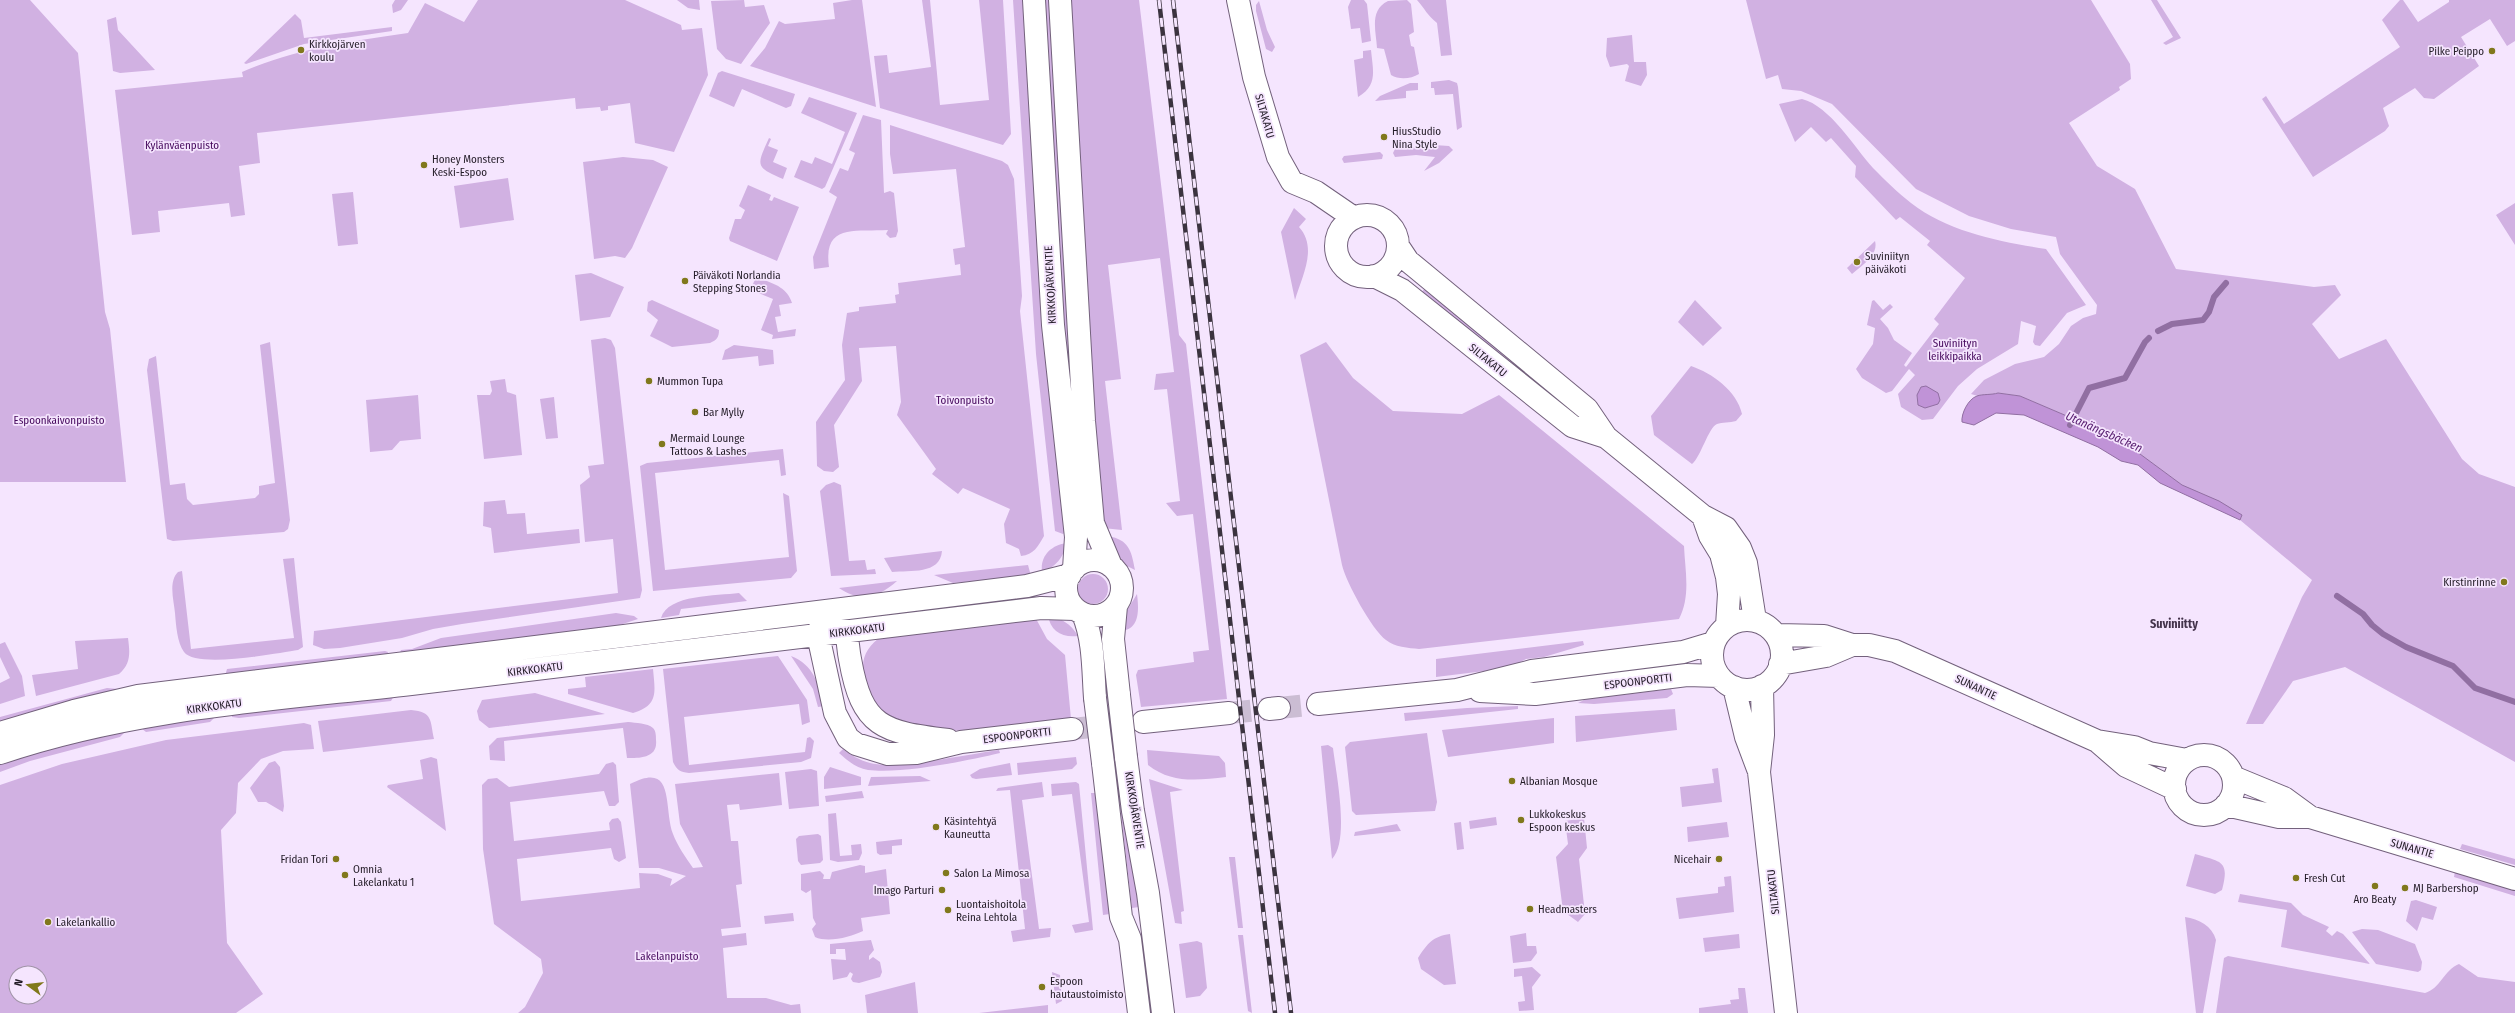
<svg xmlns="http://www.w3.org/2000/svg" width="2515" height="1013" viewBox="0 0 2515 1013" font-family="'Fira Sans Condensed',sans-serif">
<rect width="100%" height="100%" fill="#f5e5fe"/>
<path fill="#d1b1e2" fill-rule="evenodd" d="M0,0H30L78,53L105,312L110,329L126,482H0Z
M395,0H408L401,10L393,13L392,5Z
M478,0H625L681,25L682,30L702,28L708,75L674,152L635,143L630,103L608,106V110L601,111L600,107L576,109L575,98L257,133L260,163L239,166L245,215L231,217L229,203L158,211L160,232L132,235L115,90L243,77L242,72C298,48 348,42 408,33L425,3L464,22Z
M677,0H699L700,10L688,8Z
M744,0L745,7L764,5L770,23L741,64L726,59L717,49L711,1Z
M852,0H862L876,107L750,66L765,48L779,21L785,24L835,19L833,3Z
M922,0H930L940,105L989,100L979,0H1003L1011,134L1003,145L880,108L874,56L887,55L889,73L931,67Z
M1013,0H1027L1067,531L1063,534L1055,531L1036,354Z
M1041,0H1052L1074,390L1071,441Z
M1067,0H1139L1179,335L1186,344L1227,699L1141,707L1136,675L1138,670L1194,662L1193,652L1209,650L1193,514L1177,516L1166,503L1180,501L1167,389L1154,390L1156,374L1174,372L1160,258L1108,265L1121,379L1105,381L1122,530L1103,528L1101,525Z
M1351,0H1364L1367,4L1371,41L1362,43L1360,28L1351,29L1348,7Z
M1417,0H1446L1452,55L1441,56L1437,23C1427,15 1425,9 1417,0Z
M1746,0H2091L2130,64L2131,79L2119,87L2120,90L2069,123L2097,166L2135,189L2176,269L2314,287L2335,285L2341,295L2312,324L2339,359L2386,339L2462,459L2479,474L2515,487V762L2345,667L2293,681L2263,724H2246L2302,597L2312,580L2240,520L2242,516L2182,485L2140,454L2102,431L2020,396L1998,393L1981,397L1971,394L1984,380L2015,364L2044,357L2059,344L2071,326L2083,318L2096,314L2097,305L2060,254L2056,237L2011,229L1969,216L1916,189L1832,104L1801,91L1782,89L1778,75L1766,79Z
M2151,0H2157L2181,38L2166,45L2163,43L2173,37Z
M2400,0H2403L2418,22L2449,2V0H2515V41L2507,46L2490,19L2461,37L2479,66L2434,99L2424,98L2415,88L2383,108L2389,126L2385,131L2313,177L2262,99L2266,96L2284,124L2400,47L2382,20Z
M1259,1L1267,30L1275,47L1272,52L1266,49L1256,11V5Z
M1388,1L1407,0L1411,4L1414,32L1409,35L1411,46L1414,47L1419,74C1411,79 1399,80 1391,75L1384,49L1377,48C1376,31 1369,10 1388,1Z
M295,14L301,20L304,38L392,27V31L304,44L246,64L244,63Z
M116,17L118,30L155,70L120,73L113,71L107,20Z
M1632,35L1634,62H1646L1647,75L1641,86L1625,81L1629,66L1627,64L1610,67L1606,56L1607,38Z
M1371,50C1373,71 1378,85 1358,97L1354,60L1363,58V51Z
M722,71L795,94L791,106L786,108L742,89L734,107L709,96L718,73Z
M1449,80L1457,83L1458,87L1462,127L1457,130L1453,94L1435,95L1434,88H1431V82Z
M1410,83H1418V90L1406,91V98L1375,101L1380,96Z
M809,97L857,113L825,187L822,189L794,177L801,160L812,164L815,157L832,164L845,132L801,113Z
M1802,99C1830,106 1854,147 1873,168C1885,180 1898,193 1911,203C1948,232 2001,242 2046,249L2086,305L2067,313L2040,346L2035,345L2033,342L2036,326L2021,321L2018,344L1977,369L1958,386L1933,419L1922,420L1901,407L1898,394L1915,375L1909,369L1892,391L1886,393L1862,378L1856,369L1873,344L1875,328L1867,325L1872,301L1874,300L1883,310L1890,304L1893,307L1880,319L1888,328L1894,340L1912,353L1904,365L1906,367L1939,324L1934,319L1965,278L1927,245L1930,241L1900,217L1896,220L1855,177L1856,166L1831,138L1826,142L1811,127L1795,142L1779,104ZM1917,395L1939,404L1918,405Z
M863,115L881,120L884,193L890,191L894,193L898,231L896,237L890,238L886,234L888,230C855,232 823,223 829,267L814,269L813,257L837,197L829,192L840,168L848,171L855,153L849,150Z
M890,125L1002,161L1008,165L1014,179L1022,296L1020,311L1044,536C1038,546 1034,555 1021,556L1019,549L1006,543L1004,524L1010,509L963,488L958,494L932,474L936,469L897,415L901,402L896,346L859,348L862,381L834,425L839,467L833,472L824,471L817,466L816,422L845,380L842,345L847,313L859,311V307L896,303L895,295L899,294L898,283L961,275L960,264L955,265L953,249L965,247L956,169L893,174L890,154Z
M769,138L771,139L768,146L778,150L773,162L787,168L783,179C754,167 757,165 769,138Z
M1434,145L1449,146L1453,150L1439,163L1424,171L1435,157L1416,155L1395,157L1393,153L1395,149Z
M1380,152L1383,155L1382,159L1344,163L1342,159L1344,156Z
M623,157L653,160L668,167L632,248L625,258L615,256L594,259L583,162Z
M508,178L514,220L460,228L454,186Z
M748,185L771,195L769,200L772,201L774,197L799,207L777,261L730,241L729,238L735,219H741L745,210L739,206Z
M353,192L358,244L338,246L332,194Z
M2515,203V245L2496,215Z
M1294,208L1306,219L1299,227C1318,248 1302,276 1295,300L1281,232Z
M1875,241C1879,255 1861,266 1852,274L1847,268Z
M591,273L624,287L610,317L580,321L575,275Z
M756,277C771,283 787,286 792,303L779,305L781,316L775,317L778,332L796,329L795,336L772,339L773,335L761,330L773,299L756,292L758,286L753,284Z
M1426,287L1520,363L1514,370L1420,294Z
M652,300L719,330C719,337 717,340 710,343L672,347L650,336L658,320L647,311L648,302Z
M1695,300L1722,328L1703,346L1678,322Z
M605,338L611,340L615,348L642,590L640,598L462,624L433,629L402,638L340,648L324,649L313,645L314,631L618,593L613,539L585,542L580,485L590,477L588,466L604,464L591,340Z
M270,342L290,520L288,529L284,532L173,541L167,539L147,370L149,359L156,356L170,485L185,483L187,499L193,505L255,498L259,494V486L275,483L260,345Z
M1326,342L1353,378L1393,411L1462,414L1499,395L1684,546C1685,570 1691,596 1679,619L1419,649C1409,648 1394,647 1386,640C1372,630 1346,582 1342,565L1300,355Z
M734,345L773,350L774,364L759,366L758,356L722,360L725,350Z
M1691,366C1712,373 1737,391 1742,414L1736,421C1730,423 1722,422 1717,424C1708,428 1701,457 1692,464L1654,435L1651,416Z
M505,379L507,392L516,395L522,455L484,459L477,395H490L492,391L490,381Z
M418,395L421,439L400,441L392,450L370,452L366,400Z
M554,397L558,438L546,439L540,399Z
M783,449L786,475L781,476L779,460L655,473L665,570L789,557L783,493L789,496L797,571L791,578L653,591L640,466L647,463Z
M834,482L841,485L849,561L865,560L867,570L875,569L876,574L831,576L820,491L826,485Z
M505,500L507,514L525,513L527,534L579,529L580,543L494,553L491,528L483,526L484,502Z
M1112,537C1130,541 1132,554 1135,570L1127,566L1104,538Z
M1067,543C1063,558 1056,567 1042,572C1040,556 1051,545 1067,543Z
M942,551C940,575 910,570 892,572L884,558Z
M294,558L303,647L298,650C278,653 196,669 184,652C177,642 176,625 175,613C174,601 168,582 178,572L182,571L191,649L294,638L283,559Z
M1028,565L1031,576L953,583L934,575Z
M1078 589a15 15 0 1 1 30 0a15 15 0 1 1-30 0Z
M897,581C879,597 860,603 839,588Z
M739,593L747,601L681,609L679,615L661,618C668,594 717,596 739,593Z
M1137,594C1139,610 1140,631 1119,631L1123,617Z
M1033,595V600L865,621L868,617Z
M616,613L634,616L638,619L586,636L399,655L401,650L412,649L441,638Z
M1034,615L1047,639L1065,655L1071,719C1024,723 918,746 883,712C872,702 869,691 865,678C859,660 867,646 882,636Z
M1048,615C1061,618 1071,624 1078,636C1062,638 1050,631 1048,615Z
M128,638C130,653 131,664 119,674L36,696L32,675L78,669L75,641Z
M1583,641L1584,645L1544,657L1526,659L1509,668L1436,677V659Z
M5,642L22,676L25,696L0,704V683L10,678L0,657V644Z
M385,651L388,652L386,659L225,676L227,669Z
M778,656L807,700L810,722L802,725L799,704L684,717L689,765L805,752L807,738L810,737L814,741L811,758L801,762L689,773C680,772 677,770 673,762L663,669Z
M791,656C814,665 818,683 824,706L818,707L813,689Z
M653,669C655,692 659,705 633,713L568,694V689L586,687L585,677Z
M107,688L118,689L0,725V717Z
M1671,689L1673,694L1667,698L1594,704L1578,703L1586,699Z
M535,693L605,714L489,728L479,720L477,711L482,700Z
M394,696L391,701L239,718L232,717V712Z
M1518,706V709L1405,721L1404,713L1467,708Z
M1675,709L1677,730L1576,742L1575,716Z
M411,710C433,712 430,720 434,739L323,752L318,721Z
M216,716L210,722L146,732L141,728Z
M1554,718V743L1448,757L1442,730Z
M628,722C636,723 647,723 653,728C656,731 656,736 656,740C658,758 640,758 627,758L623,728L504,741L505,761L490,760L489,746L497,738Z
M304,723L311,725L314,749L283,751L261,759L238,783L236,813L221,830L227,943L263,994L236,1013H0V785L62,764L166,740ZM16,973H40V997H16Z
M124,726V733L120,737L30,761L0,772V759Z
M1427,733L1437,802L1435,811L1356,815L1352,811L1345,747L1350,742Z
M1328,745L1333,748C1336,773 1350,841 1332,859L1321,746Z
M843,749C851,755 859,760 870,763C894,770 970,754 999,750L1000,753C966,761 903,774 868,770C856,768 848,761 839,753Z
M1147,750L1219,756L1225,763L1226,777C1198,780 1172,784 1148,765Z
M431,757L437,759L446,831L387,787L388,785L423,779L420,760Z
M1076,757L1077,764L1072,769L1018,775L1017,763Z
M275,761L280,767L284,806L283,812L266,802H258L250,788L269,763Z
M613,762L616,765L619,802L615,806H609L604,791L510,802L514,841L610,830L609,823L612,819L618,818L621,822L626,858L619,862L614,859L611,848L517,859L521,901L640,888L639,873L658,874L672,879L670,886L686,876L659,868H639L630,784C676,760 663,807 673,834C677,845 686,858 693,868L703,867L680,824L675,784L779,773L782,805L740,810L739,804L727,805L731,841H738L742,884L736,885L741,927L721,929L722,936L746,933L747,945L723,948L727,998H766L791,1005L800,1004L801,1013H518L525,1007L543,973L541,959L494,924L483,849L482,785L488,779L497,778L509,787L599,774L606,764Z
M1010,763L1012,775L976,779L972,778L970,775L980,769Z
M830,767L861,777V785L824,789V777Z
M1718,768L1722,802L1682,807L1680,787L1714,783L1712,769Z
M811,769L817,771L819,806L789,809L785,772Z
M920,776L931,781L868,786L871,777Z
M1149,779L1183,790L1170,792L1184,911L1181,912L1182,924L1175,923Z
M1042,782L1044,797L1022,800L1039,929L1051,928L1050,937L1013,942L1011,931L1025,929L1010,790L996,791L998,788Z
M1076,782L1079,784L1093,930L1075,933L1072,925L1089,922L1072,794L1052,796L1051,784Z
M1118,788H1123L1139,907L1132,908Z
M862,791L864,798L826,802L825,796Z
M1091,793H1096L1110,914L1103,915Z
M836,813L840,856L852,855L851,845L861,844L862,853L859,860L838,862L830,860L828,814Z
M1496,817L1497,825L1470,829L1469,821Z
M1584,818L1587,848L1579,859L1585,914L1578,922L1563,911L1556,857L1568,844L1565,821Z
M1461,822L1464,849L1457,850L1454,823Z
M1727,822L1729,837L1688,842L1687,827Z
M1397,824L1401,831L1354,836L1355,832Z
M818,834L821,836L823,860L820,863L801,865L798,861L796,839L799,836Z
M902,839V845L892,846V854L880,855L877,853L876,842Z
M2462,844L2515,859V865L2460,849Z
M2195,854C2221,862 2230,860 2222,890L2215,894L2186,886Z
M1229,857H1235L1243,928H1238Z
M860,865L865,866V873L886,869L890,914L861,918L863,931C851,937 828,943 815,937L812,929L816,924L813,918L811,890L806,893L801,890V874L820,871L824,875L823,879H830L832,872Z
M2455,871L2515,890V896L2454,877Z
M1731,876L1734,912L1679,919L1676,898L1718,893V887L1725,886L1724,877Z
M2240,894L2291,903L2303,915L2329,927L2326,931L2332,936L2337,931L2343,934L2370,964L2281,947L2287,910L2238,902Z
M2416,900L2437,907L2433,920L2422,917L2417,931L2406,921L2411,901Z
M793,913L794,921L765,924L764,916Z
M2185,917C2199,919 2212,926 2216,940L2203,1013H2196Z
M2362,929L2378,930L2415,944L2422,962L2421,970L2418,972L2376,964L2352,932Z
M1526,933L1527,946H1536L1537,953L1531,961L1513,963L1510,936Z
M1450,934L1456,984L1444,985L1421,969L1418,958C1427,944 1433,936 1450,934Z
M1739,934L1740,948L1705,952L1703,938Z
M1238,935H1243L1252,1013L1248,1011Z
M871,940L874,950L869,956V960L873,957L880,962L882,972L880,977L859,983L853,982L851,979L853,974L850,972L847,977L833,980L831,959L846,960L845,949H836V954H830V944Z
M1197,941L1202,943L1207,988L1200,996L1186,998L1179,944Z
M2228,956L2425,993C2440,989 2444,970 2459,964L2478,977L2515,982V1013H2216L2224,958Z
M1532,967L1541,975L1532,987L1534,1010L1519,1011L1518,1002L1525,1001L1522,976L1514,977V969Z
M1052,972L1060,975L1062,1001L1056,1004Z
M915,982L918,1013H867L865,995Z
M1738,988H1745L1748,1013H1699V1008L1731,1004L1730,1000L1739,999Z
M1048,1005V1013H979Z"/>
<path fill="#c093d7" stroke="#916fa2" d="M1926,386L1938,393L1940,400L1938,404L1925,408L1918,405L1917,395L1921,387Z
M1998,393L2020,396L2102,431L2140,454L2182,485L2219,501L2242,515L2240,520L2160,483L2138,465L2121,461L2098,447L2024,415L1996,413L1974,425L1962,422C1961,414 1968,399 1977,396C1982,394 1992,395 1998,393Z"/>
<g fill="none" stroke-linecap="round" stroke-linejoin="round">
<path stroke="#916fa2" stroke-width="6" d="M2158,331L2172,324L2203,320L2209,312L2214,297L2226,283
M2070,425L2089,388L2125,378L2145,342L2149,338
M2337,596L2363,614L2372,625L2383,634L2406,647L2453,666L2475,688L2515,702"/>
<path stroke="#cbbdd3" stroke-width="22" stroke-dasharray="22 11" stroke-linecap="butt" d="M1279,708L1318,704
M1229,713L1269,709
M1072,729L1142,722"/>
<defs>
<path id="secondary" d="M1034,0L1053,325L1076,537L1074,569
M1060,0L1084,421L1093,523L1111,566
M1238,0L1254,77L1278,157L1292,182L1316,192L1354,218
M1336 246a31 31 0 1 1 62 0a31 31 0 1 1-62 0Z
M1398,246L1408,261L1419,270L1587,409L1606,437L1703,516L1726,528L1740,548L1746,563L1755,620
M1374,276L1402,290L1572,426L1606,437
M1703,516L1710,536L1721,554L1727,577L1729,594L1727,626
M1066 588a28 28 0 1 1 56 0a28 28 0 1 1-56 0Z
M1116,606L1113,639L1119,695
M1083,614C1094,640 1093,671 1095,698
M1712 655a35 35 0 1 1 70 0a35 35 0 1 1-70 0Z
M822,621L818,635L835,713L848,738L856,744L888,754L916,753L961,742L1072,729
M835,621C851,636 846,639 850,659C862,728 883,732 948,740
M1776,635L1824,636L1852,645H1869L1895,651L2097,741L2134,747L2149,753L2187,760
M1780,664L1826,656L1852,645
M1762,686L1763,735L1759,772L1786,1013
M1734,687L1746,737L1758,769
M1480,691L1535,694L1687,675L1719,676
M1318,704L1457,690L1532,671L1683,652L1713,643
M1269,709L1279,708
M1143,722L1229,713
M0,733L74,711L138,696L1027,586L1070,575
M2097,741L2126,766L2175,789
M0,753C133,708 272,700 411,684C621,659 831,633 1041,608L1075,609
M2174 785a30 30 0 1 1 60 0a30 30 0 1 1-60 0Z
M1126,757L1133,811L1148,893L1163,1013
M1103,763L1121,917L1130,939L1139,1013
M2233,777L2284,798L2310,817L2515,879
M2226,805L2279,817H2310"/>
</defs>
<use href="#secondary" stroke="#73617c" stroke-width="24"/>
<use href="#secondary" stroke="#fff" stroke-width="22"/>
<defs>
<path id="rail" d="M1159,0L1275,1013
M1173,0L1291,1013"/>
</defs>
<use href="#rail" stroke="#3b333f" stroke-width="4.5"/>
<use href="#rail" stroke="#f5e5fe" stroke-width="3" stroke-dasharray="9" stroke-linecap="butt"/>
<defs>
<path id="secondary-bridge" d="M1119,695L1126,757
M1095,698L1103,763"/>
</defs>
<use href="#secondary-bridge" stroke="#73617c" stroke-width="24" stroke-linecap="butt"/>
<use href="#secondary-bridge" stroke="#fff" stroke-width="22"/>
</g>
<g fill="#80781c" stroke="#f5e5fe" stroke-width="1.5">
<circle cx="301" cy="50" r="4"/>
<circle cx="2492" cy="51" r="4"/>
<circle cx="1384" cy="137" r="4"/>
<circle cx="424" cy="165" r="4"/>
<circle cx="1857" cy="262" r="4"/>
<circle cx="685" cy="281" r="4"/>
<circle cx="649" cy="381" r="4"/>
<circle cx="695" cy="412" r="4"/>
<circle cx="662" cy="444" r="4"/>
<circle cx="2504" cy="582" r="4"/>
<circle cx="1512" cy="781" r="4"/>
<circle cx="1521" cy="820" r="4"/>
<circle cx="936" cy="827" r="4"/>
<circle cx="336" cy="859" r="4"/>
<circle cx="1719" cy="859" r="4"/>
<circle cx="946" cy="873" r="4"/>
<circle cx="345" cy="875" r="4"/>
<circle cx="2296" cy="878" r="4"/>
<circle cx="2375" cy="886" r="4"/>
<circle cx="2405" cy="888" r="4"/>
<circle cx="942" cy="890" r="4"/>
<circle cx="1530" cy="909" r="4"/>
<circle cx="948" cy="910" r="4"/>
<circle cx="48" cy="922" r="4"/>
<circle cx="1042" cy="987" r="4"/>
</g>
<g text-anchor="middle" stroke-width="3.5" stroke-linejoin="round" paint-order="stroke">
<g font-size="11" fill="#221b26" stroke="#f5e5fe" text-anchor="start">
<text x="309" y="48">Kirkkojärven<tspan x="309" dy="13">koulu</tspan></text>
<text x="2484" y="55" text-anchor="end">Pilke Peippo</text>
<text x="1392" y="135">HiusStudio<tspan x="1392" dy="13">Nina Style</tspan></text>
<text x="432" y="163">Honey Monsters<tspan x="432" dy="13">Keski-Espoo</tspan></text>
<text x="1865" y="260">Suviniityn<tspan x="1865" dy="13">päiväkoti</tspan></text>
<text x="693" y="279">Päiväkoti Norlandia<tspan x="693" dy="13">Stepping Stones</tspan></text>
<text x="657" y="385">Mummon Tupa</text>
<text x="703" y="416">Bar Mylly</text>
<text x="670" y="442">Mermaid Lounge<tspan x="670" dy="13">Tattoos &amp; Lashes</tspan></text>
<text x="2496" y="586" text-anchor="end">Kirstinrinne</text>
<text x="1520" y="785">Albanian Mosque</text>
<text x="1529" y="818">Lukkokeskus<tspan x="1529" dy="13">Espoon keskus</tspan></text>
<text x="944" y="825">Käsintehtyä<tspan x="944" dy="13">Kauneutta</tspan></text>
<text x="328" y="863" text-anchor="end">Fridan Tori</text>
<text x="1711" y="863" text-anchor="end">Nicehair</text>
<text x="353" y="873">Omnia<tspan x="353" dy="13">Lakelankatu 1</tspan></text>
<text x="954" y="877">Salon La Mimosa</text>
<text x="2304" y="882">Fresh Cut</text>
<text x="2413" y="892">MJ Barbershop</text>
<text x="934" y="894" text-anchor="end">Imago Parturi</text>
<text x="2375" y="903" text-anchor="middle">Aro Beaty</text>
<text x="956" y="908">Luontaishoitola<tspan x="956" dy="13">Reina Lehtola</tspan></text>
<text x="1538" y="913">Headmasters</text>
<text x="56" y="926">Lakelankallio</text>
<text x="1050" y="985">Espoon<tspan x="1050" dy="13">hautaustoimisto</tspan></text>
</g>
<g font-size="11" fill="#221b26" stroke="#f5e5fe">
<text transform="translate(1265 116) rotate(74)" y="4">SILTAKATU</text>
<text transform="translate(1050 285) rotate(-93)" y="4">KIRKKOJÄRVENTIE</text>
<text transform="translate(1488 360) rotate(39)" y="4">SILTAKATU</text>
<text transform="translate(857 630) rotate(-7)" y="4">KIRKKOKATU</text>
<text transform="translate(535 669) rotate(-7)" y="4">KIRKKOKATU</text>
<text transform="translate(1638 681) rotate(-7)" y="4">ESPOONPORTTI</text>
<text transform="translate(1976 687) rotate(25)" y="4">SUNANTIE</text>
<text transform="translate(214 706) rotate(-8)" y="4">KIRKKOKATU</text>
<text transform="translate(1017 735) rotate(-7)" y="4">ESPOONPORTTI</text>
<text transform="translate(1135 810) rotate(81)" y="4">KIRKKOJÄRVENTIE</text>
<text transform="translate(2412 848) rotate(16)" y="4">SUNANTIE</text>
<text transform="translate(1773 892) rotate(-96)" y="4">SILTAKATU</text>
</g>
<g font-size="11" fill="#45085c" stroke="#f5e5fe">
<text x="182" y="149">Kylänväenpuisto</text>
<text x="1955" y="347">Suviniityn<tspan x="1955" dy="13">leikkipaikka</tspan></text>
<text x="965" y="404">Toivonpuisto</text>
<text x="59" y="424">Espoonkaivonpuisto</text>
<text x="667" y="960">Lakelanpuisto</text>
</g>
<g font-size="12" font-style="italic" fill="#5a2172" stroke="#f5e5fe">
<text transform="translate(2104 432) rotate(24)" y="4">Utanängsbäcken</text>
</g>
<g font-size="12" font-weight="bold" fill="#43334b" stroke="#f5e5fe">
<text x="2174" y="628">Suviniitty</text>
</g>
</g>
<g transform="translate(28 985) rotate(285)"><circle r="19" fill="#f5e5fe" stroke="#a194a8"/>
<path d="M0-3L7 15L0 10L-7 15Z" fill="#80781c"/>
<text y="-6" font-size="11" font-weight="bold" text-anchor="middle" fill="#221b26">N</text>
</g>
</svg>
